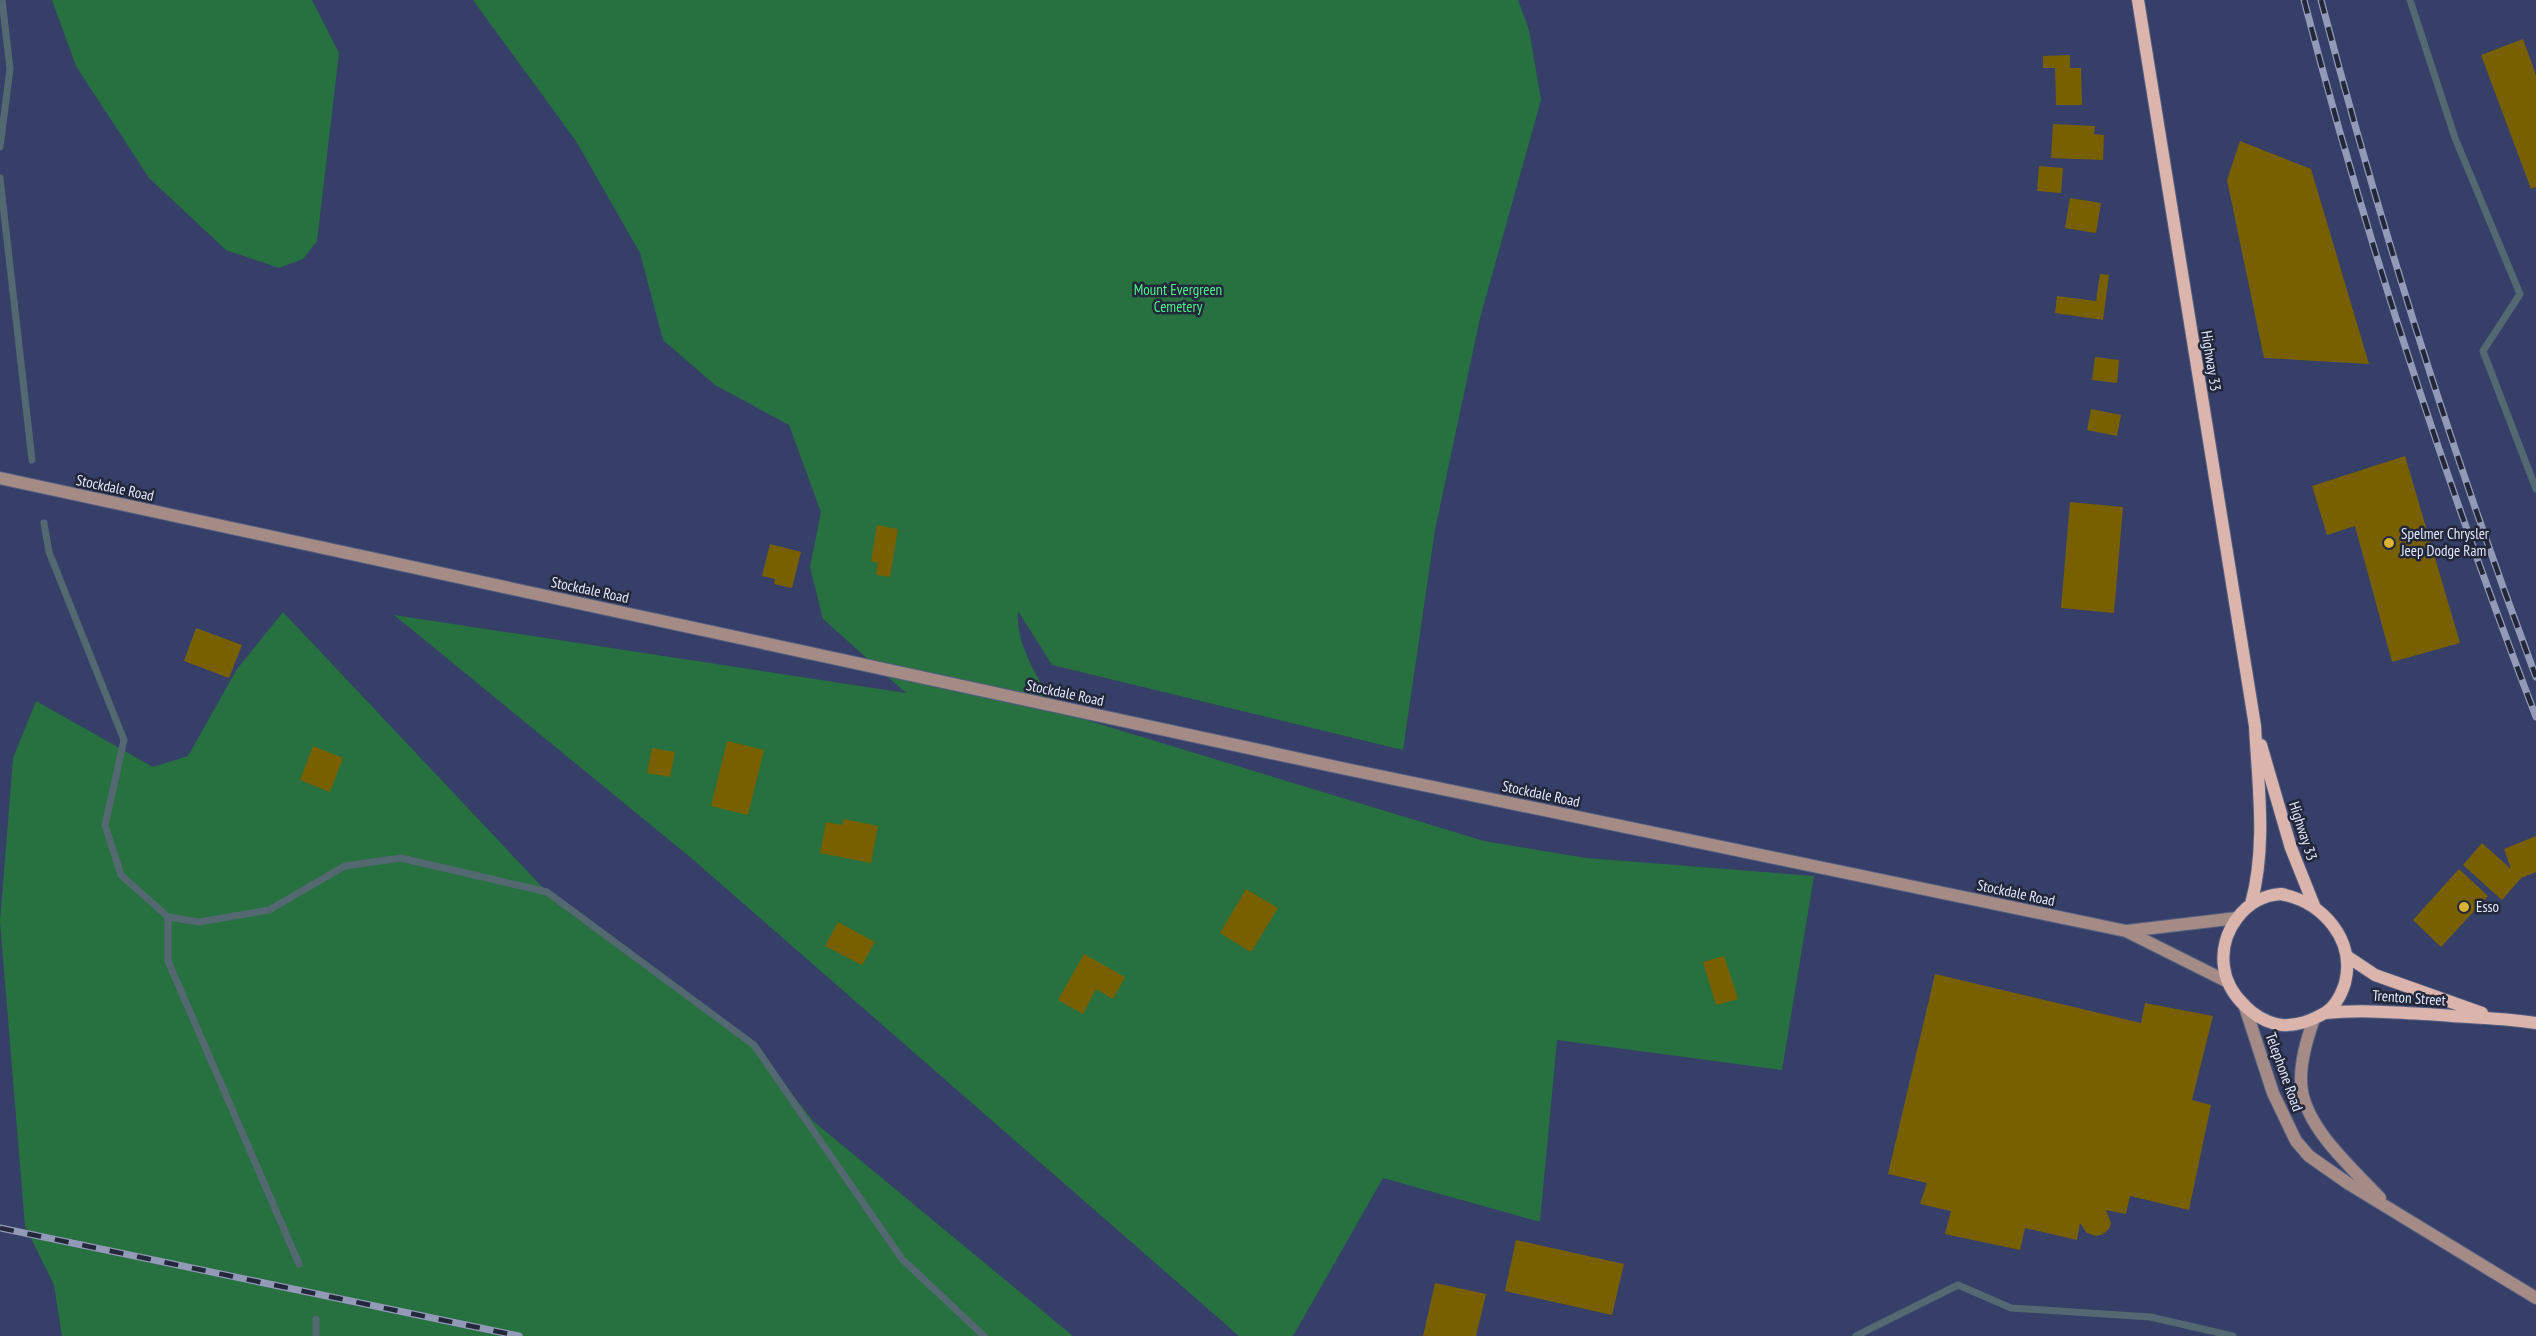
<svg xmlns="http://www.w3.org/2000/svg" width="2536" height="1336" viewBox="0 0 2536 1336" font-family="'PT Sans Narrow',sans-serif">
<rect width="100%" height="100%" fill="#353f67"/>
<path fill="#277040" d="M52,0H312L339,53L317,241L303,259L279,268L226,250L149,178L76,66Z
M473,0H1518L1529,30L1541,100L1480,318L1435,530L1403,750L1052,665L1018,611C1015,645 1041,685 1060,712L1484,841L1586,858L1814,876L1782,1070L1557,1040L1540,1222L1383,1178L1293,1336H1239L690,857L394,615L906,693L823,619L810,567L821,512L789,425L715,385L663,340L640,253L576,141Z
M283,612L547,892L754,1045L813,1121L1073,1336H62L54,1285L25,1226L0,922L13,758L36,701L153,767L188,756L237,669Z"/>
<g fill="none" stroke-linecap="round" stroke-linejoin="round">
<path stroke="#546872" stroke-width="7" d="M2410,0L2455,138L2520,294L2483,351L2536,489
M0,147L10,69L2,0
M0,178L32,460
M44,523L49,552L124,740L105,825L121,875L168,917L199,922L269,910L345,866L401,858L547,892L754,1045L902,1259L984,1336
M168,917V961L299,1264
M316,1319V1336
M1856,1336L1958,1285L2011,1308L2150,1317L2233,1336"/>
</g>
<path fill="#786001" d="M2523,39L2536,75V187L2531,189L2481,55Z
M2070,55V68H2081L2082,105H2056L2055,68H2043V56Z
M2053,124L2095,126L2094,134L2104,135L2103,160L2051,158Z
M2240,141L2311,169L2369,364L2264,358L2227,180Z
M2039,166L2063,168L2061,193L2037,191Z
M2070,198L2101,203L2096,233L2065,228Z
M2100,274L2109,275L2103,320L2055,313L2057,296L2096,301Z
M2095,357L2119,360L2117,383L2092,380Z
M2091,409L2121,415L2117,436L2087,430Z
M2405,456L2460,643L2392,662L2355,526L2327,535L2312,486Z
M2070,502L2123,507L2114,613L2061,608Z
M877,525L898,529L890,577L876,575L878,563L871,561Z
M770,544L801,552L792,588L774,584L775,579L762,576Z
M196,628L242,645L229,678L184,661Z
M727,741L764,750L748,815L711,806Z
M313,746L343,758L330,792L300,780Z
M652,748L675,752L670,777L647,773Z
M844,819L878,826L871,863L820,853L826,822L842,825Z
M2536,836V872L2521,878L2502,900L2463,865L2482,843L2511,869L2504,849Z
M2459,869L2488,896L2441,947L2413,920Z
M1246,889L1278,908L1251,952L1220,933Z
M838,922L875,942L862,965L825,946Z
M1084,954L1125,977L1113,999L1096,989L1083,1014L1058,1000Z
M1724,956L1738,999L1716,1005L1703,962Z
M1935,974L2141,1023L2145,1003L2213,1016L2192,1100L2211,1105L2189,1210L2130,1196L2126,1214L2106,1210L2111,1223L2109,1229L2103,1234L2096,1236L2087,1233L2080,1223L2077,1240L2025,1228L2020,1250L1945,1234L1951,1211L1920,1204L1927,1183L1888,1174Z
M1516,1240L1624,1264L1612,1315L1505,1291Z
M1435,1283L1486,1294L1476,1336H1423Z"/>
<g fill="none" stroke-linecap="round" stroke-linejoin="round">
<defs>
<path id="tertiary" d="M0,478L1346,769L2126,931L2228,982
M2127,931L2237,918
M2244,1004L2273,1093L2296,1141L2309,1156L2349,1184L2536,1298
M2314,1019C2306,1041 2298,1068 2302,1091C2309,1131 2353,1169 2380,1198"/>
<path id="secondary" d="M2138,0L2255,726C2258,785 2267,846 2251,904
M2261,745L2291,848L2315,908
M2281,894C2323,902 2356,940 2345,983C2341,996 2334,1009 2321,1015C2310,1021 2296,1026 2282,1025C2255,1022 2227,994 2224,967C2219,932 2245,896 2281,894Z
M2348,957L2375,975L2482,1013
M2325,1013C2364,1009 2401,1013 2440,1015C2472,1018 2504,1018 2536,1023"/>
</defs>
<use href="#tertiary" stroke="#545e82" stroke-width="14"/>
<use href="#secondary" stroke="#545e82" stroke-width="14"/>
<use href="#tertiary" stroke="#a48b86" stroke-width="12"/>
<use href="#secondary" stroke="#dbb4ac" stroke-width="12"/>
<defs>
<path id="rail" d="M2304,0C2367,243 2446,482 2536,717
M2321,0C2381,229 2453,455 2536,677
M0,1228L519,1336"/>
</defs>
<use href="#rail" stroke="#939ab8" stroke-width="7"/>
<use href="#rail" stroke="#22273a" stroke-width="4.5" stroke-dasharray="14" stroke-linecap="butt"/>
</g>
<g fill="#d9b334" stroke="#22273a" stroke-width="2">
<circle cx="2389" cy="543" r="6"/>
<circle cx="2464" cy="907" r="6"/>
</g>
<g text-anchor="middle" stroke-width="5" stroke-linejoin="round" paint-order="stroke">
<g font-size="15" fill="#4df38a" stroke="#22273a">
<text x="1178" y="295">Mount Evergreen<tspan x="1178" dy="17">Cemetery</tspan></text>
</g>
<g font-size="15" fill="#e3e9fd" stroke="#22273a">
<text transform="translate(2211 361) rotate(81)" y="5">Highway 33</text>
<text transform="translate(115 488) rotate(12)" y="5">Stockdale Road</text>
<text transform="translate(590 590) rotate(12)" y="5">Stockdale Road</text>
<text transform="translate(1065 693) rotate(12)" y="5">Stockdale Road</text>
<text transform="translate(1541 794) rotate(12)" y="5">Stockdale Road</text>
<text transform="translate(2303 831) rotate(72)" y="5">Highway 33</text>
<text transform="translate(2016 893) rotate(12)" y="5">Stockdale Road</text>
<text transform="translate(2409 998) rotate(4)" y="5">Trenton Street</text>
<text transform="translate(2284 1072) rotate(70)" y="5">Telephone Road</text>
</g>
<g font-size="15" fill="#e3e9fd" stroke="#22273a" text-anchor="start">
<text x="2401" y="539">Spelmer Chrysler<tspan x="2401" dy="17">Jeep Dodge Ram</tspan></text>
<text x="2476" y="912">Esso</text>
</g>
</g>
</svg>
